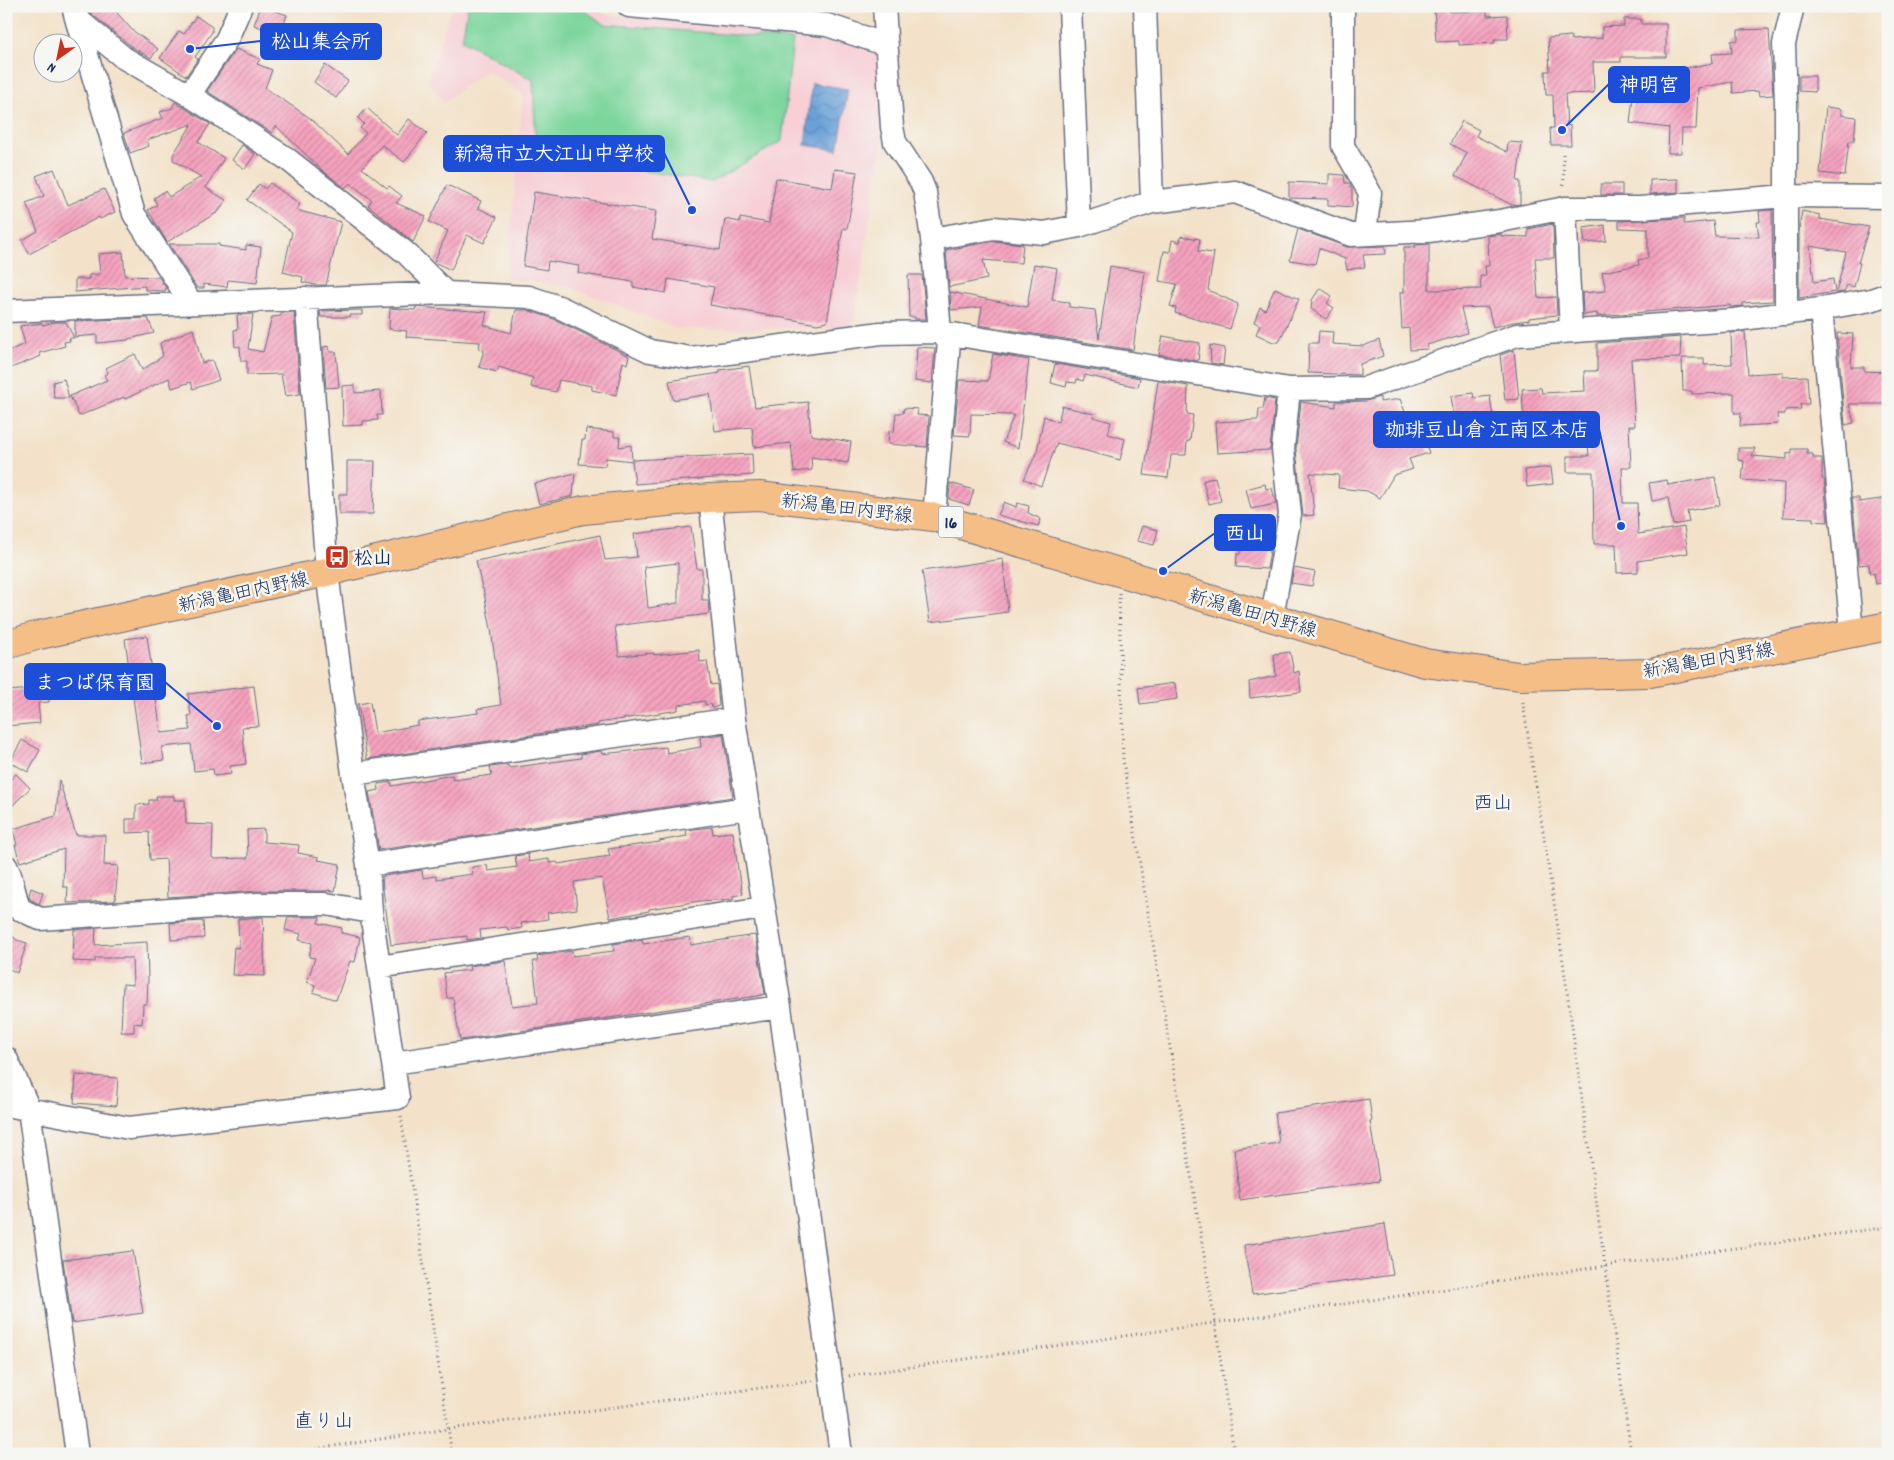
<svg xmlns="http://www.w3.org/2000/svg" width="1894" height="1460" viewBox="0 0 1894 1460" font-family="Dekko,'Klee One',sans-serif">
<defs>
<pattern id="water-waves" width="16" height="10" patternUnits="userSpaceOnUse" patternTransform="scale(1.25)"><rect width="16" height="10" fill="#6ca1d8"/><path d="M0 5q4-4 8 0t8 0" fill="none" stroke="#5884b2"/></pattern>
<pattern id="building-hatch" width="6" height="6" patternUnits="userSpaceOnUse" patternTransform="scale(1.25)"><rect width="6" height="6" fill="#f7a3bf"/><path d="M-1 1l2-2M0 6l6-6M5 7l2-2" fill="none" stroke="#c7859e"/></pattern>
</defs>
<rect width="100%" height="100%" fill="#f6f6f2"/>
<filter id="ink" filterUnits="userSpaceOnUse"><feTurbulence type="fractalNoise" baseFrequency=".02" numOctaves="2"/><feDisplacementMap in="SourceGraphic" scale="10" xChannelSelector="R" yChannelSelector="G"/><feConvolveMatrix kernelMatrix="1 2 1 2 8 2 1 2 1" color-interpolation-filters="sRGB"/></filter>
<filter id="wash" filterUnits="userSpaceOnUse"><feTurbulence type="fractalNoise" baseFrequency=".0096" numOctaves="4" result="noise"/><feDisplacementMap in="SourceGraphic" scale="20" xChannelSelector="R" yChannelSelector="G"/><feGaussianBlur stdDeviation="1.12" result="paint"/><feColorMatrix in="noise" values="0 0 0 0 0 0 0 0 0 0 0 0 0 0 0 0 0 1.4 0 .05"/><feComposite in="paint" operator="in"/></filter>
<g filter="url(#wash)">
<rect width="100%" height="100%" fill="#f3e2c9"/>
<path fill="#f7cfd5" d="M452,6H596L606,15L841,31L876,45L882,142L853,328L679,329L572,288L507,278L523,94L486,70L444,102L428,81Z"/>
<path fill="#7bd59b" stroke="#4b827c" d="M468,6H578L604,24L793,40L782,141L712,182L536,153L533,80L462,40Z"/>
<path fill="url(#water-waves)" stroke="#44689b" d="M812,83L848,89L838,150L805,145Z"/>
<g id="blocks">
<path fill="url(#building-hatch)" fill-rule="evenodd" d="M87,6H111L132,30L158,49L151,58L132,47L88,11Z
M261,6L287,15L280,35L254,25Z
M1434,6H1449V12L1487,11V16L1507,15L1508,39H1494L1495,43L1459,45V41L1436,42Z
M196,16L212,27V32L195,57L198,59L186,76L160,58L179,31L184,34Z
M1624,19H1641V24H1666V57H1621V62H1593L1594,93L1565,94L1567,126L1570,125L1571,145H1551L1550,128H1554L1553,95H1546L1545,71H1550L1548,38L1571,36V40L1602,38V27L1624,26Z
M1769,29L1773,95L1759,96L1758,91L1733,93L1732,82L1698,88L1696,129H1682L1681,153H1668L1669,128L1630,123L1634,89L1671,94V71L1713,63L1712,54L1732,53L1731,41L1738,40V30Z
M236,49L260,59L257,64L272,70L265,88L310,118L348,154L366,133L360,128L364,124L358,118L367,108L397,135L409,119L427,133L404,162L382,145L362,168L387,188L389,186L402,196L396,203L426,216L413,242L368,205L372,200L350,183L345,188L322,170L276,126L272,133L207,91Z
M325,65L348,81L336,98L314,82Z
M1799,76H1815V92L1799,91Z
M175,102L210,124L198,142L224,158L206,188L226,200L218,212L167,242L148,210L157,205L154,198L165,191L169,197L201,177L173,160V155L192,124L147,140L149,146L130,153L124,133L163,118L160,112L172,108Z
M1826,107L1841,109V115L1856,117L1854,141H1849L1845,176L1820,173Z
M1462,121L1479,130L1476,136L1507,152L1508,142L1522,143L1517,181H1520V204L1512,205L1455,176L1467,153L1450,144Z
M242,145L255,154L245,169L232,160Z
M54,169L68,205L104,189L115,212L100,219L99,217L29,254L22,240L38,231L26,203L44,196L36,176Z
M835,169L857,172L847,229L843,228L827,322L817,324L710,305L714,287L668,279L666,293L633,287V282L578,273L579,266L548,261L547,270L523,266L534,192L656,211L652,239L720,250L725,219L740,222V218L769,223L776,178L832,188Z
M1329,174L1344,175L1345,183H1349L1352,189V207L1328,205V199L1289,198V182L1329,184Z
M1678,179V192L1650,194V180Z
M270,183L300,204L296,210L341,222L326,285H315L302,282L303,277L283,272L292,232L247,200L259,184L265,189Z
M1601,184H1622V195H1601Z
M447,185L481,201L478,208L497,217L484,243L467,235L451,270L434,262L448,231L429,222Z
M1772,210L1773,301L1743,303V306L1733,307H1730V305L1597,316V313L1583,315L1582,293L1606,291L1602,272L1639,265L1638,260L1648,258V229L1619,228V221L1684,218V224L1713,221L1715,236L1759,237L1757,222H1760L1759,211Z
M1802,211L1820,215V219L1869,227L1858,263H1860L1854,287L1847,285L1844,292L1836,293L1846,252L1810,246L1814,282L1833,279L1835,292L1799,298V230Z
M1553,224L1554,258H1535L1538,298L1556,297L1557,315L1529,318V320L1513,322L1493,327L1488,307L1461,308L1467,333L1427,345L1428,349L1410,350L1409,328L1402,329L1400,292H1404V247H1415V245L1429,244V290L1481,289L1480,276H1486L1485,266H1489L1488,236L1501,234V236L1528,237V229Z
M1605,225L1606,241L1585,243L1583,228Z
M1298,229L1347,247L1385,246L1386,254L1363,255L1365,267L1347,270L1345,259L1319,248L1315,264L1290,260Z
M1181,236L1200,239L1198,251L1214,253L1208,290L1238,304L1230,329L1175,313L1176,308L1170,306L1177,284L1159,281L1164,251L1170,252L1172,240L1180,242Z
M994,241L1023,244L1021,263L983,260L987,279L949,287L946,250Z
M169,244H219V246L246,250V245L261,247L257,283L228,280L227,287L204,284V288H197Z
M123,252L125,276L159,277L166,288L165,291L145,290V286L75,292V279H89V275L100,274L98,254Z
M1034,264L1057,268L1052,300L1069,302V307L1095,310L1099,339L1110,266L1145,272L1139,313H1138L1133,350L979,325L982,307L951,310L950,292L1027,307Z
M908,275H922L926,319H915V317H909Z
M1275,288L1299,299L1279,342H1273L1256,334L1260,325L1254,322L1260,307L1265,310Z
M1320,288L1332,296L1327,303L1334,308L1326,319L1311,309L1312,300Z
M416,307L487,312L484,325L511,333L516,310H527L554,319L629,356L627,364L623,362L616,395L592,390V386L559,380L556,392L531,387L533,378L499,367L497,372L479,367L484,350L479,349L480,342L406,337L407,331L389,329L390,308L415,310Z
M362,310V315H349V317H321L320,311Z
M294,312L300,394L285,396L281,374L247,375V361H241L240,346L235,347L234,330L238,329L237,315L253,314L248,349L263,352L272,317L281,316V313Z
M148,318L154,333L128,339V340L97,343V335L75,337V321Z
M55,322H66L74,338H69L70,341L64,342L65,346L39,353L41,356L6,370V352L25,344L20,326L42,323L43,325Z
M193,329L202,363L212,360L219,380L193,389L191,382L172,388L169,378L125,399L124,397L79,416L70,396L107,380L104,375L108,373L106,368L135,354L142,370L163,356L160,343Z
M1319,331L1333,332L1332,344L1363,346L1379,340L1383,356L1360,364V375L1308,373L1309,343H1318Z
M1745,332L1748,374L1783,372V377L1807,376L1809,404H1800L1801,409L1785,410V414H1777L1778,424L1740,426L1741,413H1734V393L1692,394V391H1683L1682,358H1704V365L1732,364L1731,333Z
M1837,333L1853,334L1851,367H1864V371L1888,372V404H1849L1854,423L1845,425Z
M1163,336L1200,343L1198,361L1159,354Z
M1681,337L1680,358L1631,359L1635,426H1629L1631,467H1622L1623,503H1637L1638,534L1684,527L1688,553L1638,561V572L1617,573L1616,544H1594L1593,472H1567V456H1589L1587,430L1561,431L1560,427L1531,429V425H1524L1522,389L1541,388L1542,393L1585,391L1584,371H1597V343Z
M1210,345L1225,348L1223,365L1211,363Z
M329,346L330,352H336L339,387L326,388L323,347Z
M917,347L935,348L932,383L915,381Z
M1514,350L1519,399L1505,400L1500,355Z
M993,354L1029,360L1018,448L1003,442L1014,415L971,414L970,436L954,435L959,380L988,381Z
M1055,364L1140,378L1138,387L1085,375L1083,381L1077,379L1076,383L1067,382L1066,387L1051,383Z
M749,366L755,407L808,402L811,435L851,442L848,463L811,457L812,470L794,472L791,443L754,447L752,427L715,431L710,394L673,400L669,381L720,373V370Z
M64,379L69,398H54L53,382Z
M1158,381L1188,386L1187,414L1193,415L1190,441H1187L1186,455H1171L1168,478L1144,475Z
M355,385V393L381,391L382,415H377L378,420L363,421V425L343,426L342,386Z
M1473,393L1474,398L1490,396L1493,418L1455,423L1451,396Z
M1380,397V402L1400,399L1416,440L1424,438L1429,453L1409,459L1413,469L1394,475L1380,498L1367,491L1338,488L1339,475L1310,473L1314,515L1303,516L1296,449L1301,402L1336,407V402L1366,401Z
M1265,398L1275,400L1270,450L1217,453L1215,422L1258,420L1259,409H1263Z
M1062,406L1094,414L1093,417L1111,422L1108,434L1125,439L1120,460L1057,443L1041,486L1024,479L1035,456H1036L1044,416L1058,422Z
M904,408L918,409L917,415L929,416L927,447L888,444L889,431L894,432L896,413H903Z
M586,429L614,432V437H620L619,447L631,445L632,460L752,454L753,475L635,484L632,461L606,458L605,466L579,464L582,440H585Z
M1738,448H1755L1752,456L1787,459V453L1792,454V449H1807V454H1813V458H1822V479H1824L1828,522L1813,521V518L1783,517L1784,483L1742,480L1744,461L1738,460Z
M347,461H375L373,514H339V494H347Z
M1551,467L1553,484L1527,487L1525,470Z
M575,473L573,496L539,504L534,484Z
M1215,477L1221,501L1209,504L1203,481Z
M1715,477L1720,505L1687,511L1689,522L1673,525L1668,498L1652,501L1649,483L1667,480L1668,485Z
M950,483L974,490L969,505L949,499Z
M1265,484L1266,489L1272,488L1276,504L1251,509L1246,489Z
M1852,498H1859V502L1888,498V582L1876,584L1874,573L1870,574L1869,564L1859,565Z
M1004,502L1016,507L1017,503L1029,506L1028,513L1041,519L1038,526L998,515Z
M1142,526L1158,530L1154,545L1137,541Z
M691,527L697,569H702V600H708L709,614L615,626L619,656L654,653V655L699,650L700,662L707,661L711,685L717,684L719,706L712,708L711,704L705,705V701L678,705V710L598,723V725L367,759L358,704L370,702L375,733L418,725V721L478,713L477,709L501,705L491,629L483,588H482L476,561L600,535L605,560L637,557L634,534ZM678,563V603L648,608L644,567Z
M1242,530L1273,533L1267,569L1236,567L1237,554H1240Z
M1003,559L1008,612L930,622L922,571Z
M1294,568L1315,572L1312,586L1291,583Z
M147,636L161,733L190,730L188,716L191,715L188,694L254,686L259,726L242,727L246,764L230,766L231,774L214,776L213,769L194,771L191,744L162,747L164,760L142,763L125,639Z
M1290,652L1294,673L1299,671L1301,692L1250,698L1249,682L1276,676L1274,654Z
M1175,683L1177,699L1140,704L1138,688Z
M48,688L49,702L38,703L40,723L6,726V691Z
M723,734L733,797L379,850L369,792L379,790L378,784L391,782L392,786L452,775L453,780L492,775L490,767L508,765L509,768L581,758V754L601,751L602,754L666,747L667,753L701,747L700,737Z
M22,740L40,750L28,772L10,762Z
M16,774L30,788L6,812V784Z
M59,780L76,835H105L104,865L118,866L115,901L67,903L68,887H63L64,849L20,862L15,845H17L13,829L56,816Z
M156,796H174V800H185L186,824L213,825L212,857L214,859L248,858L247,830L264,829V842L299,845L298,853L319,857L318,860L340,864L335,891L328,890L327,891H257L168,897L166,859L150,860L149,832L126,833V819H136V805L149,804V800H157Z
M712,827L713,834L733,832L739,877H740L743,894L733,896V899L700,901L649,909V911L610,918L602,878L574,882L577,909L547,913L548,919L521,923L522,928L508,930L507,927L480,930L481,938L467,940V936L391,945L383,889L382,877L384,876L422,870L423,878L436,876L437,879L473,874L472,867L487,865L488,871L517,867L515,856L528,854L529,862L549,859V863L557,862L558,864L596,858L610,856L608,849L660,842L659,841L687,836L686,830Z
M31,888L43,893L39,904L30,899L29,895Z
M263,917L265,976L232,975L234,947L239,948L238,919Z
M288,917H320L318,923L342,928L341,933L360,937L355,962L350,961L336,1000L313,992L315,985L307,982L315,958L309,957L312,943L299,940L301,934L285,930Z
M203,921L204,938L171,940L170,923Z
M96,928L95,945L147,942L148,980L147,1004H143L142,1024L134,1023V1032H121L123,984L133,985L132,958H95V962L73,961L74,930Z
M6,931L17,940L27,943L17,973L6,967Z
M755,935L765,994L757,996L460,1040L453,998H447L444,973L470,970L469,966L505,961L512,1006L538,1003L533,961H538L537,956L572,951L573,956L614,951L613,944L642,940L643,944L690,937L691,945Z
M76,1075L118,1078L116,1106L74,1103Z
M1369,1099L1372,1121H1370L1379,1181L1240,1200L1234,1149L1279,1143L1275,1113Z
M1385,1224L1393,1275L1252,1294L1244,1245Z
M133,1251L143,1313L72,1323L63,1260Z"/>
</g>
</g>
<g filter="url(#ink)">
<use href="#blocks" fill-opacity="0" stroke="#676e83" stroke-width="1"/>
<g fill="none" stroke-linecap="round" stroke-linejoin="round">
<defs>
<path id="minor" d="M73,6L76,18L124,58L189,95L286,158L406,253L446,293
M629,6L827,25L887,45
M884,6L892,127L895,142L921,182L925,192L932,239L940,332L949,342L934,517
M1070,6L1079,226
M1145,6L1152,202
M1343,6V146L1370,193L1365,233
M76,18L134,214L191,303
M189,95L227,39L241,6
M1565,208L1571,331
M932,239L994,228L1044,233L1079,226L1152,202L1235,192L1351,235L1428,231L1500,221L1565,208H1640L1787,196L1888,197
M1821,309L1852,632
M6,311L446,293L529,297L559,307L650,351L691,358L881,333L940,332L1289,389L1366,388L1517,335L1734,320L1821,309L1871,300L1888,294
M1786,314V104L1784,44L1793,6
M710,498L734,719L780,1007L841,1454
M1272,617L1290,514L1283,449L1289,389
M353,774L734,719
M368,865L747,808
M6,866L10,875L19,909
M6,902L40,919L258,904H326L371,912
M379,967L763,908
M6,1058L29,1109L77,1454
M393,1063L780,1007
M6,1105L129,1128L398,1098L371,912L368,865L353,774L327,572L306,298"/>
<path id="major" d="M6,645L39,635L327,572L583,510L710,498L759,496L934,517L1425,663L1519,676L1650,673L1888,626"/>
</defs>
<use href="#minor" stroke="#676e83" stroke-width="25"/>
<use href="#major" stroke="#676e83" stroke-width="30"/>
<path stroke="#676e83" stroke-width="3" stroke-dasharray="1 4" stroke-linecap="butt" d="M1563,154L1564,189
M1119,593L1123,760L1215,1322L1234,1454
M1522,697L1562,954L1631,1454
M401,1116L452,1454
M849,1376L1605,1266L1888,1227
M281,1454L448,1429L813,1381"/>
<use href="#minor" stroke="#fff" stroke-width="22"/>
<use href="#major" stroke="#f6be87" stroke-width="28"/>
</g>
</g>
<defs>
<symbol id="bus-square" viewBox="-11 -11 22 22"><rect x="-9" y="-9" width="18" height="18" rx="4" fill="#c8321e" stroke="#f6f6f2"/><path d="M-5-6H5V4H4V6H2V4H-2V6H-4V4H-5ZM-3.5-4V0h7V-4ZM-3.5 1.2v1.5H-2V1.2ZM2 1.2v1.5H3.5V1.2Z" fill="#fff"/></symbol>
</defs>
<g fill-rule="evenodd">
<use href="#bus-square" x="323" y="543" width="28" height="28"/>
</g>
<g text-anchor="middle" stroke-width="5" stroke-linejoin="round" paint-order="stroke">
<rect fill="#f6f6f2" stroke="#5d6b8a" stroke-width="1" x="938.5" y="506.5" width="25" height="31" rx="4"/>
<g font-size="18" font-weight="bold" fill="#1b2f5e">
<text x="951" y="528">16</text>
</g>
<g font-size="19" fill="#1b2f5e" stroke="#f6f6f2">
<text transform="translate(847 507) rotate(7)" y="7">新潟亀田内野線</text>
<text transform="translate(243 591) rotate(-12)" y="7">新潟亀田内野線</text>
<text transform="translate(1253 612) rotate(16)" y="7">新潟亀田内野線</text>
<text transform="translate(1708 659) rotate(-10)" y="7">新潟亀田内野線</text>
</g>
<g font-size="19" font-weight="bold" fill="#1b2f5e" stroke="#f6f6f2" text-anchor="start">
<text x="354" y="564">松山</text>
</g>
<g font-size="20" fill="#1b2f5e" stroke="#f6f6f2">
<text x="1493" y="809">西山</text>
<text x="324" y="1427">直り山</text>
</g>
</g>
<path fill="none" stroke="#1d4ed8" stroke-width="2" d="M190 49L261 41M1562 130L1609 84M692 210L664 153M1621 526L1599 429M1163 571L1215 533M217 726L165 682"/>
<g fill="#1d4ed8" stroke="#f6f6f2" stroke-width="2">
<circle cx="190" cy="49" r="5"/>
<circle cx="1562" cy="130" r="5"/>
<circle cx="692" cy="210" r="5"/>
<circle cx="1621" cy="526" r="5"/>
<circle cx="1163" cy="571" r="5"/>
<circle cx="217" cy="726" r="5"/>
</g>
<g fill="#1d4ed8" stroke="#1d4ed8" stroke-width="2">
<rect x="261" y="24" width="120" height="35" rx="5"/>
<rect x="1609" y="67" width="80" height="35" rx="5"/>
<rect x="444" y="136" width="220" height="35" rx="5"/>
<rect x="1374" y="412" width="225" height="35" rx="5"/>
<rect x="1215" y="515" width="60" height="35" rx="5"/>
<rect x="25" y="664" width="140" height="35" rx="5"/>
</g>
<g font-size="20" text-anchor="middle" font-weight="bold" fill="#fff">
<text x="321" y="48">松山集会所</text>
<text x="1649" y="91">神明宮</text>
<text x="554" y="160">新潟市立大江山中学校</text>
<text x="1487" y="436">珈琲豆山倉 江南区本店</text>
<text x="1245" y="540">西山</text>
<text x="95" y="689">まつば保育園</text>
</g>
<rect width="1894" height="1460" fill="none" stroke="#f6f6f2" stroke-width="25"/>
<g transform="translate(58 58) rotate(213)"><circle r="24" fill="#f6f6f2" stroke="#9ea6b7"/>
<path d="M0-4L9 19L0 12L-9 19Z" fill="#c8321e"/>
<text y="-8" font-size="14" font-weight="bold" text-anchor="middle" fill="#1b2f5e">N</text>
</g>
</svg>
